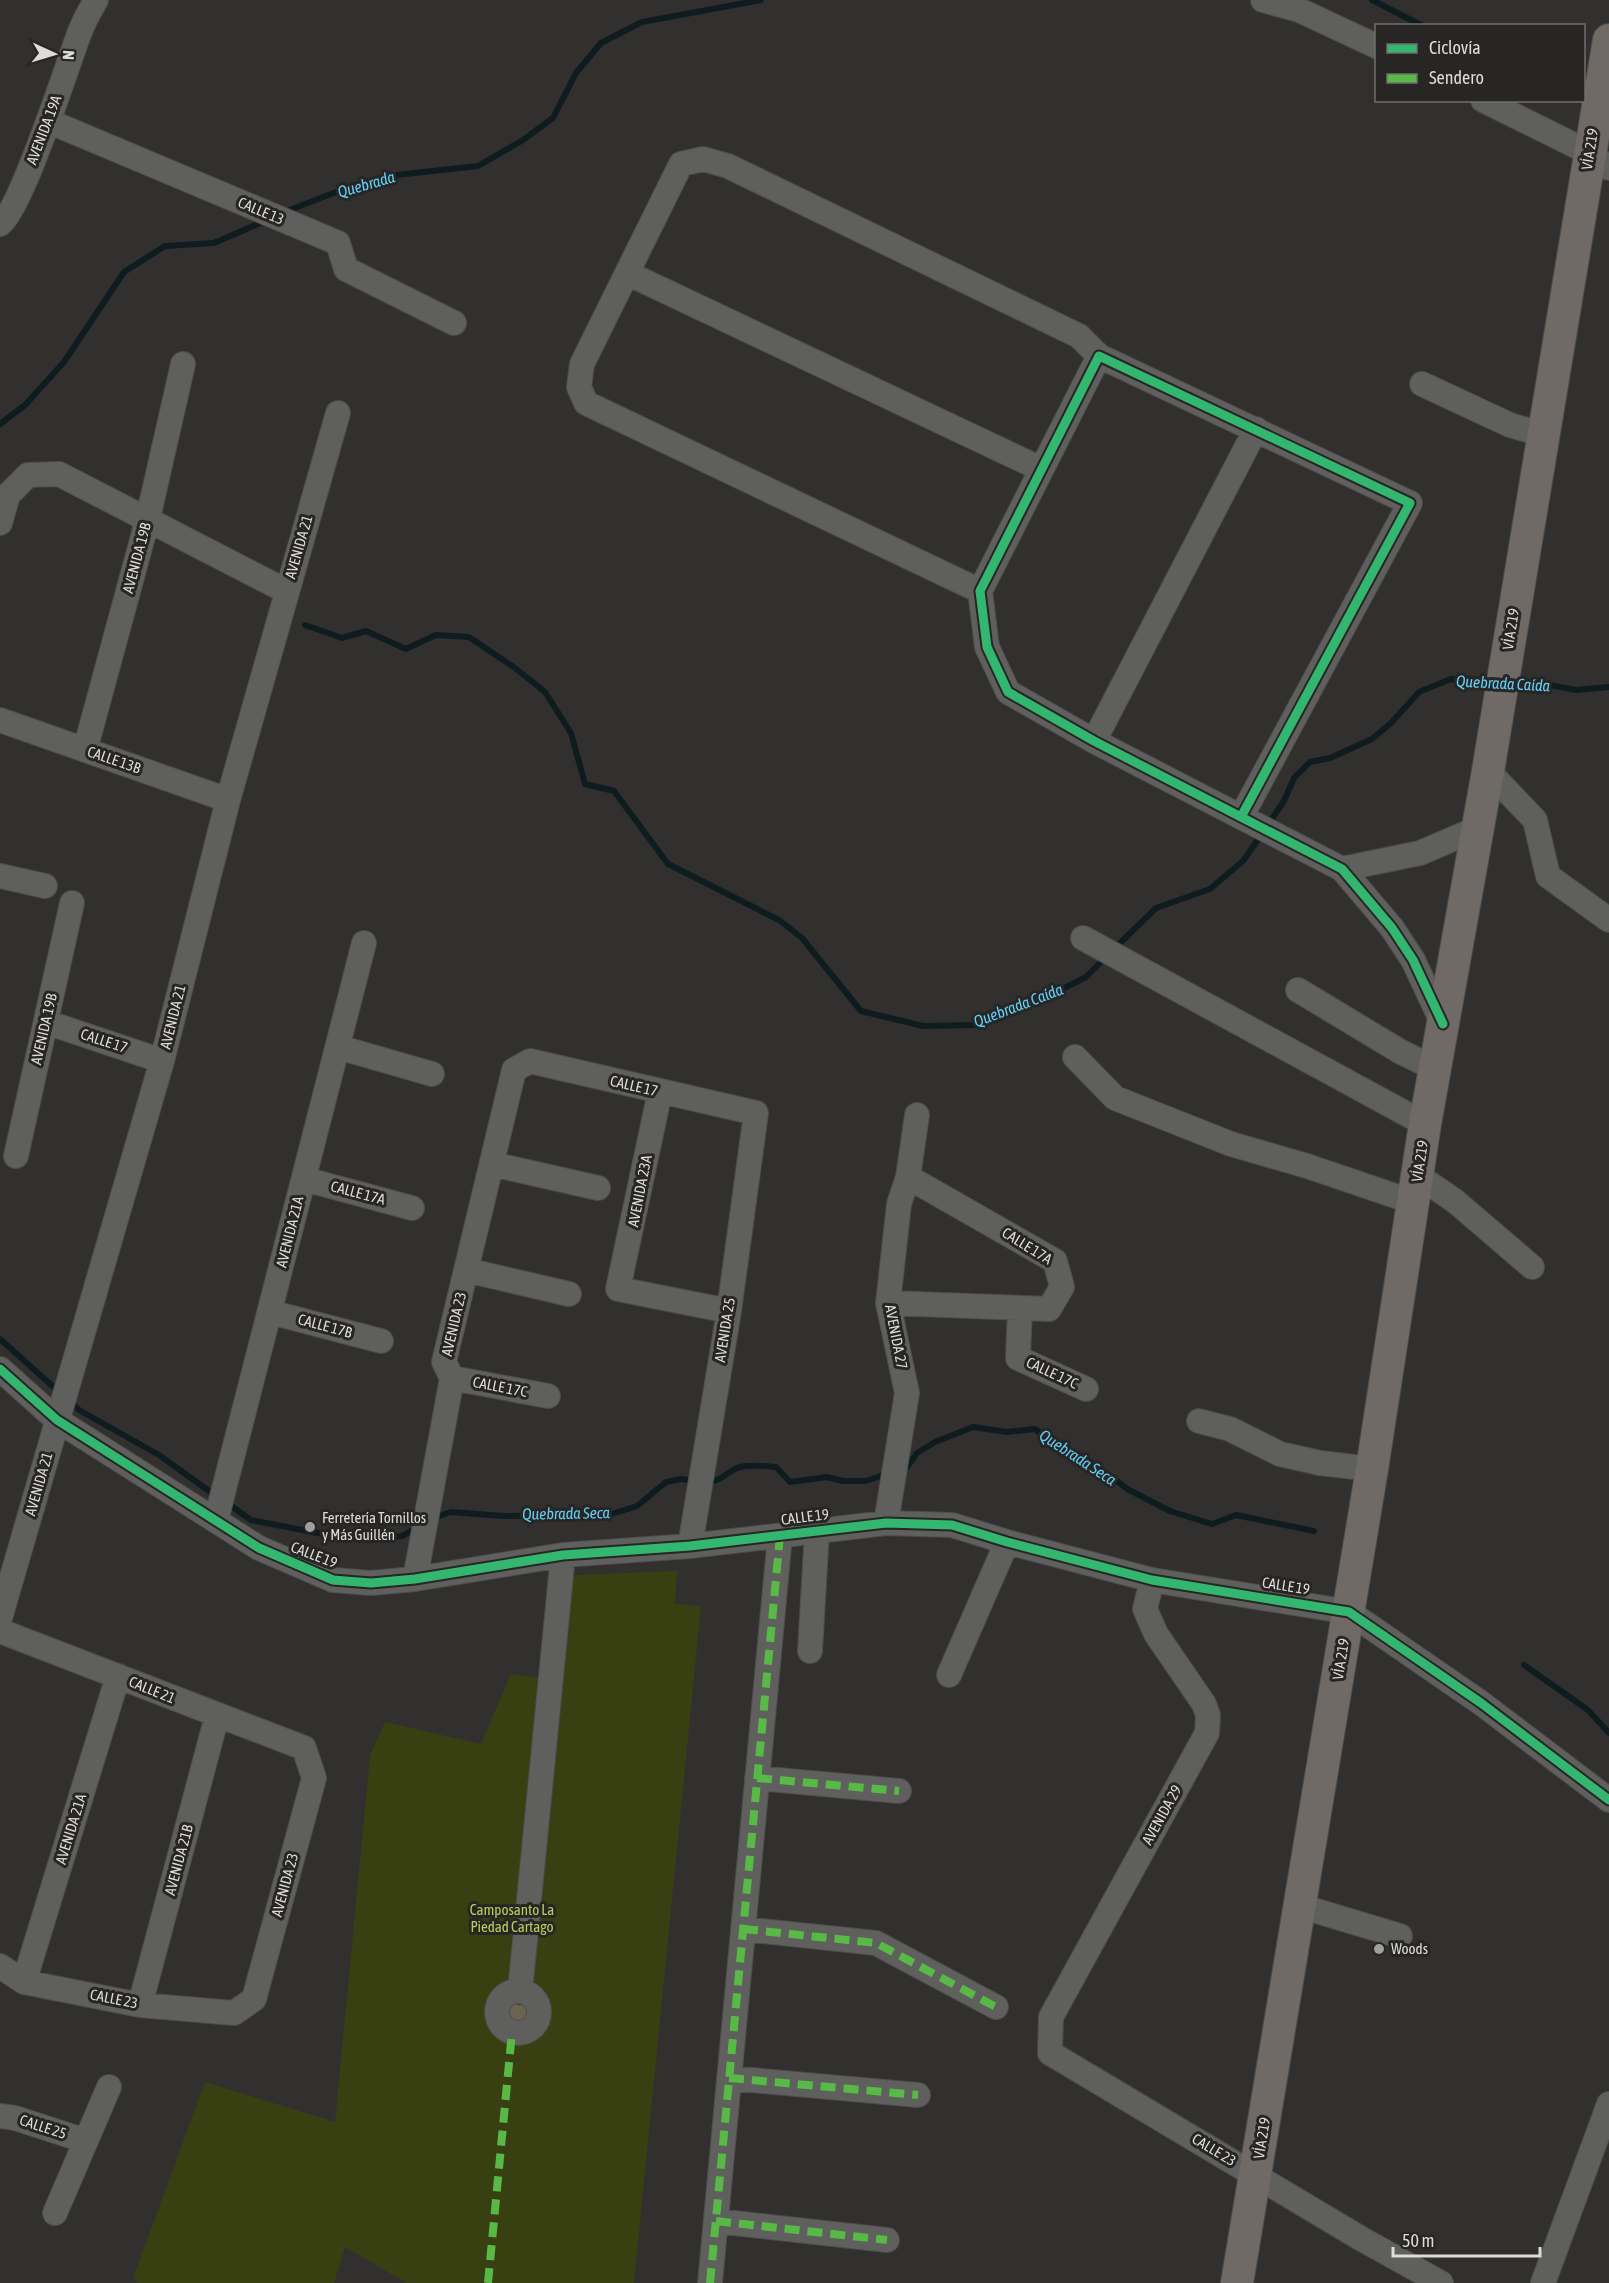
<svg xmlns="http://www.w3.org/2000/svg" width="1609" height="2283" viewBox="0 0 1609 2283" font-family="'Asap Condensed',sans-serif">
<rect width="100%" height="100%" fill="#31302e"/>
<path fill="#384012" d="M677,1571L675,1604L701,1606L634,2283H407L345,2247L334,2283H139L133,2278L205,2082L335,2122L370,1755L385,1722L481,1744L511,1674L539,1678L549,1576Z"/>
<g fill="none" stroke-linecap="round" stroke-linejoin="round">
<path stroke="#0e1c20" stroke-width="6" d="M1372,0L1423,26
M282,213L349,187L387,176L478,166L523,140L553,118L576,73L601,43L642,22L761,0
M0,424L25,405L64,362L124,272L165,246L214,243L265,221
M305,625L342,638L366,631L406,649L436,635L469,637L515,668L545,692L571,733L585,784L614,791L668,864L779,920L802,938L861,1011L923,1026L975,1025L1041,1000L1086,977L1105,958
M1512,681L1534,682L1576,690L1609,687
M1267,826L1284,801L1294,778L1310,762L1330,758L1372,739L1392,722L1419,692L1451,679L1495,680
M1115,948L1156,908L1210,889L1243,861L1261,835
M0,1339L59,1392
M69,1400L79,1410L159,1455L216,1496
M902,1469L907,1467L917,1453L935,1442L973,1427L1007,1432L1035,1429L1056,1445L1085,1458L1129,1490L1170,1511L1212,1524L1236,1515L1314,1531
M706,1482C720,1482 726,1473 737,1468C748,1464 765,1466 776,1467L790,1482L827,1477L843,1481H866L889,1473
M227,1503L251,1520L338,1537L373,1540L402,1536L417,1528
M433,1518L451,1512L503,1516L609,1515L637,1506L666,1482L681,1479L696,1481
M1524,1665L1588,1710L1609,1733"/>
</g>
<path fill="#6c6252" d="M510,2001L518,2005L529,2004L532,2013L525,2024L517,2026L506,2019L504,2011Z"/>
<g fill="none" stroke-linecap="round" stroke-linejoin="round">
<defs>
<path id="minor" d="M1263,0L1299,10L1376,46
M1483,100L1590,153L1609,168
M48,121L338,243L346,269L454,323
M0,224C22,209 68,62 81,29C85,19 91,9 96,0
M627,273L1041,469
M1422,384L1510,425L1544,435
M0,523L8,495L28,475L59,474L286,591
M980,591L586,403L579,387L582,364L681,164L703,159L728,166L1079,336L1099,356
M0,720L228,800
M1094,741L1256,429
M85,750L148,518L183,364
M1488,771L1535,820L1548,876L1609,920
M1241,817L1094,741L1008,692L987,647L980,591L1099,356L1410,503L1241,817L1342,869L1392,928L1413,960L1443,1024
M1342,869L1420,853L1476,829
M0,876L45,886
M1083,938L1425,1124
M1298,990L1401,1052L1436,1069
M46,1022L162,1061
M338,1047L432,1074
M1075,1057L1115,1098L1231,1144L1307,1166L1413,1202
M660,1092L618,1289L729,1311
M16,1156L72,903
M492,1164L598,1188
M1417,1175L1455,1201L1532,1267
M304,1179L412,1208
M466,1270L569,1294
M888,1303L1049,1309L1062,1287L1055,1261L908,1177
M1020,1308L1018,1358L1086,1389
M270,1312L381,1341
M0,1369L57,1420L259,1548L333,1580L371,1583L415,1579L563,1555L690,1546L886,1523L952,1525L1007,1542L1152,1580L1349,1612L1481,1703L1609,1800
M452,1378L548,1396
M1199,1421L1230,1429L1280,1454L1320,1463L1372,1469
M216,1520L364,943
M886,1523L907,1393L888,1303L899,1204L908,1177L917,1115
M415,1579L452,1378L444,1362L514,1070L530,1061L756,1113L729,1311L690,1546
M1152,1580L1145,1609L1156,1634L1204,1704L1208,1715L1207,1733L1051,2017L1050,2053L1360,2238L1441,2283
M0,1618L162,1061L228,800L338,413
M0,1631L304,1748L314,1778L254,1999L234,2013L140,2005L24,1982L0,1966
M810,1651L817,1531
M949,1675L1007,1542
M757,1778L899,1791
M1300,1906L1400,1936
M743,1929L876,1943L996,2007
M24,1982L118,1676
M520,1991L563,1555
M497 2012a21 21 0 1 1 42 0a21 21 0 1 1-42 0Z
M140,2005L217,1716
M729,2078L918,2095
M0,2116L15,2118L86,2141
M55,2213L109,2087
M716,2221L887,2240
M710,2283L780,1536
M1543,2283L1609,2104"/>
<path id="major" d="M1237,2283L1372,1469L1425,1124L1488,771L1609,40"/>
</defs>
<use href="#minor" stroke="#4d4c4a" stroke-width="26"/>
<use href="#major" stroke="#4d4c4a" stroke-width="34"/>
<use href="#minor" stroke="#5f5f5e" stroke-width="24"/>
<use href="#major" stroke="#706a67" stroke-width="32"/>
<path stroke="#58b947" stroke-width="8" stroke-dasharray="15 8" stroke-linecap="butt" d="M757,1778L899,1791
M743,1929L876,1943L996,2007
M729,2078L918,2095
M716,2221L887,2240
M488,2283L512,2032
M710,2283L780,1536"/>
<defs>
<path id="cycleway" d="M1241,817L1094,741L1008,692L987,647L980,591L1099,356L1410,503L1241,817L1342,869L1392,928L1413,960L1443,1024
M0,1369L57,1420L259,1548L333,1580L371,1583L415,1579L563,1555L690,1546L886,1523L952,1525L1007,1542L1152,1580L1349,1612L1481,1703L1609,1800"/>
</defs>
<use href="#cycleway" stroke="#282624" stroke-width="13"/>
<use href="#cycleway" stroke="#33b770" stroke-width="9"/>
</g>
<g fill="#a1a09e" stroke="#282624" stroke-width="2">
<circle cx="310" cy="1527" r="6"/>
<circle cx="1379" cy="1949" r="6"/>
</g>
<g text-anchor="middle" stroke-width="6" stroke-linejoin="round" paint-order="stroke">
<g font-size="15" fill="#dddcda" stroke="#282624">
<text transform="translate(44 130) rotate(-69)" y="5">AVENIDA 19A</text>
<text transform="translate(1590 149) rotate(-81)" y="5">VÍA 219</text>
<text transform="translate(261 211) rotate(23)" y="5">CALLE 13</text>
<text transform="translate(299 547) rotate(-74)" y="5">AVENIDA 21</text>
<text transform="translate(137 558) rotate(-75)" y="5">AVENIDA 19B</text>
<text transform="translate(1511 629) rotate(-81)" y="5">VÍA 219</text>
<text transform="translate(114 760) rotate(19)" y="5">CALLE 13B</text>
<text transform="translate(173 1017) rotate(-76)" y="5">AVENIDA 21</text>
<text transform="translate(44 1029) rotate(-77)" y="5">AVENIDA 19B</text>
<text transform="translate(104 1041) rotate(18)" y="5">CALLE 17</text>
<text transform="translate(634 1086) rotate(13)" y="5">CALLE 17</text>
<text transform="translate(1420 1161) rotate(-81)" y="5">VÍA 219</text>
<text transform="translate(640 1191) rotate(-79)" y="5">AVENIDA 23A</text>
<text transform="translate(358 1193) rotate(15)" y="5">CALLE 17A</text>
<text transform="translate(290 1232) rotate(-76)" y="5">AVENIDA 21A</text>
<text transform="translate(1027 1246) rotate(32)" y="5">CALLE 17A</text>
<text transform="translate(454 1324) rotate(-77)" y="5">AVENIDA 23</text>
<text transform="translate(325 1326) rotate(15)" y="5">CALLE 17B</text>
<text transform="translate(725 1330) rotate(-81)" y="5">AVENIDA 25</text>
<text transform="translate(896 1337) rotate(79)" y="5">AVENIDA 27</text>
<text transform="translate(1052 1373) rotate(25)" y="5">CALLE 17C</text>
<text transform="translate(500 1387) rotate(11)" y="5">CALLE 17C</text>
<text transform="translate(39 1484) rotate(-74)" y="5">AVENIDA 21</text>
<text transform="translate(805 1517) rotate(-7)" y="5">CALLE 19</text>
<text transform="translate(314 1555) rotate(21)" y="5">CALLE 19</text>
<text transform="translate(1286 1586) rotate(9)" y="5">CALLE 19</text>
<text transform="translate(1341 1659) rotate(-81)" y="5">VÍA 219</text>
<text transform="translate(152 1690) rotate(22)" y="5">CALLE 21</text>
<text transform="translate(1162 1815) rotate(-61)" y="5">AVENIDA 29</text>
<text transform="translate(71 1829) rotate(-73)" y="5">AVENIDA 21A</text>
<text transform="translate(179 1860) rotate(-75)" y="5">AVENIDA 21B</text>
<text transform="translate(285 1885) rotate(-75)" y="5">AVENIDA 23</text>
<text transform="translate(114 1999) rotate(11)" y="5">CALLE 23</text>
<text transform="translate(43 2127) rotate(18)" y="5">CALLE 25</text>
<text transform="translate(1262 2138) rotate(-81)" y="5">VÍA 219</text>
<text transform="translate(1214 2150) rotate(31)" y="5">CALLE 23</text>
</g>
<g font-size="15" fill="#dddcda" stroke="#282624" text-anchor="start">
<text x="322" y="1523">Ferretería Tornillos<tspan x="322" dy="17">y Más Guillén</tspan></text>
<text x="1391" y="1954">Woods</text>
</g>
<g font-size="15" fill="#b7ce5b" stroke="#282624">
<text x="512" y="1915">Camposanto La<tspan x="512" dy="17">Piedad Cartago</tspan></text>
</g>
<g font-size="16" font-style="italic" fill="#61cff7" stroke="#282624">
<text transform="translate(366 184) rotate(-16)" y="6">Quebrada</text>
<text transform="translate(1503 683) rotate(3)" y="6">Quebrada Caída</text>
<text transform="translate(1018 1005) rotate(-21)" y="6">Quebrada Caída</text>
<text transform="translate(1078 1457) rotate(33)" y="6">Quebrada Seca</text>
<text transform="translate(566 1513) rotate(-1)" y="6">Quebrada Seca</text>
</g>
</g>
<rect x="1375" y="24" width="210" height="78" fill="#282624" stroke="#706f6d" stroke-width="1.5"/>
<rect x="1387" y="44" width="30" height="9" fill="#33b770" stroke="#706f6d" stroke-width="1.5"/>
<text x="1429" y="54" font-size="18" fill="#dddcda">Ciclovía</text>
<rect x="1387" y="74" width="30" height="9" fill="#58b947" stroke="#706f6d" stroke-width="1.5"/>
<text x="1429" y="84" font-size="18" fill="#dddcda">Sendero</text>
<g transform="translate(54 54) rotate(94)" stroke="#282624" stroke-width="4.5" paint-order="stroke">
<path d="M0-4.5L10 22L0 15L-10 22Z" fill="#dddcda"/>
<text y="-9" font-size="16" font-weight="bold" text-anchor="middle" fill="#dddcda">N</text>
</g>
<path d="M1393 2247v9h147v-9" fill="none" stroke="#dddcda" stroke-width="3"/>
<text x="1402" y="2247" font-size="18" fill="#dddcda" stroke="#282624" stroke-width="4.5" paint-order="stroke">50 m</text>
</svg>
